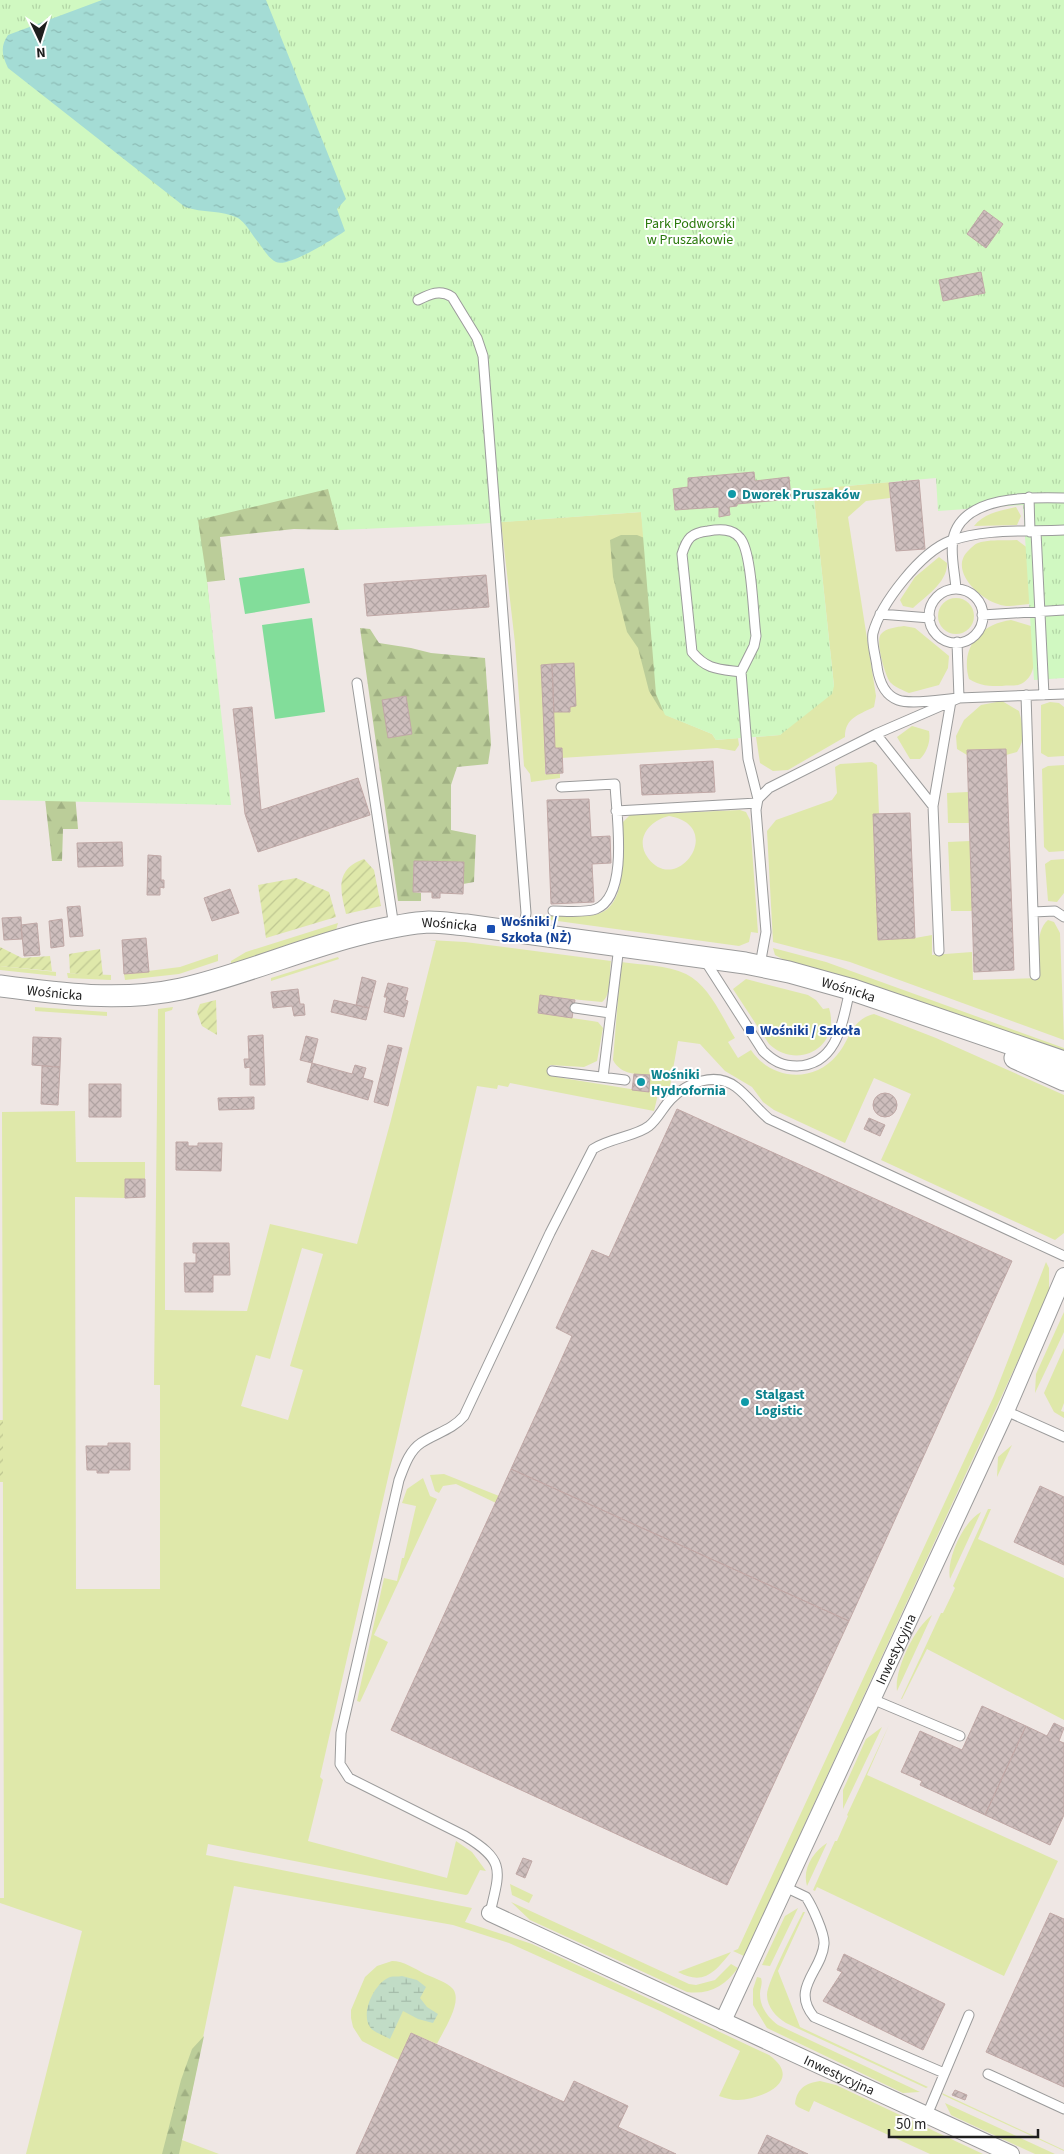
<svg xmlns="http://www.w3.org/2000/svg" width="1064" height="2154" viewBox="0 0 1064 2154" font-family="'Source Sans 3',sans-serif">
<defs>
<pattern id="forest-firs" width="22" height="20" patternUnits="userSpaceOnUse" patternTransform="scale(1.25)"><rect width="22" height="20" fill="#bbcd99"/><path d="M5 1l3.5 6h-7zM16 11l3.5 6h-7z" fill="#a0b083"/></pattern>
<pattern id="wetland-marsh" width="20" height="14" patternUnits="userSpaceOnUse" patternTransform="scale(1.25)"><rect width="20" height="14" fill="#c1dcc6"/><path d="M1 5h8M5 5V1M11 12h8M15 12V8" fill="none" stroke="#a5bcaa"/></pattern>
<pattern id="park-tufts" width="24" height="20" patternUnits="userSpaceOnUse" patternTransform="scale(1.25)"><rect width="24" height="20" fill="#d0f8c1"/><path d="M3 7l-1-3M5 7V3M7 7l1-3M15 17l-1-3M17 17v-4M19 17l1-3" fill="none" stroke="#b2d4a5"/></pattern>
<pattern id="garden-furrows" width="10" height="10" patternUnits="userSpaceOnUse" patternTransform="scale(1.25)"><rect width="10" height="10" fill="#dfe8aa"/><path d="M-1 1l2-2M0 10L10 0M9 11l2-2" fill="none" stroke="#bfc792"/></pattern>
<pattern id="water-ripples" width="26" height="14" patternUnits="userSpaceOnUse" patternTransform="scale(1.25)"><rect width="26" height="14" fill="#a4dcd5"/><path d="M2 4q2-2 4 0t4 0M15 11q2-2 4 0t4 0" fill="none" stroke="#8dbcb6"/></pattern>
<pattern id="building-cross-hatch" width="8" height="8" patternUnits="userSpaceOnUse" patternTransform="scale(1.25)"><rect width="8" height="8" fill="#cebebd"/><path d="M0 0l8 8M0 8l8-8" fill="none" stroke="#b0a3a2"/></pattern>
</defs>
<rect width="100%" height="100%" fill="#efe7e4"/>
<path fill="#dfe8aa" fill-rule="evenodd" d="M804,405L847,486L889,482L890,498L866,501L848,517L876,696L874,707C858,715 845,718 845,737L788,770L773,771L760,763L756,737L780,735L834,686Z
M1016,507L1021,516L1017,525L974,526C984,513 1000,511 1016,507Z
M641,512L666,715L712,734L716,740L738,738L739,745L735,751L717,748L545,759V774L560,773V778L531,782L530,774L524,766L515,643L501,522Z
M1017,540L1029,549L1033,596L1029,604C1018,605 1007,608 998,604C978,598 948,569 969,550C972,547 975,544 978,543C990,539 1005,541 1017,540Z
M939,557L947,563C948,582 925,597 913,608L903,606L900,600L915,577Z
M938 616a18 18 0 1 1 36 0a18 18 0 1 1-36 0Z
M1011,620L1031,626C1033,644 1042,677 1018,685C1013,686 1007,685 1002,686C989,686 980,686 969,679C960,648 980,624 1011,620Z
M904,626L915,628L949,656L948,668L939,685L909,693C903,690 896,688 891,683C885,677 875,640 881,634C886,628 897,627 904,626Z
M1002,701L1019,711C1023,726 1026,739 1017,752L1006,755V749L967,750V755L957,749L956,736L964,720L981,705Z
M1050,702L1059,703L1064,707V756L1048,757L1041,753V705Z
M912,726L929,731C931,741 927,752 920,759H910L897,737Z
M872,762L877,765L879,814L878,940L915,938L932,935V955L972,952L973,980L1040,978C1041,961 1033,933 1048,920L1054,922L1060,933L1064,1040L850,962L773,942L767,831L776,820L832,800L837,793L835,767L840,764Z
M1064,765V851L1049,852L1044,847L1042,769L1048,766Z
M968,792L969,823H948L947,793Z
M740,810L746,812L750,820L758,933L751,932L749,942L739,946L536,918L538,916C556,915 576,918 593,915C630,911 622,848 622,823L630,815ZM669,816C727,826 677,897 648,858C634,839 650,820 669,816Z
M970,841L972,911H951L948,842Z
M1064,859V893L1057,902L1048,901L1045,864L1051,860Z
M338,923L336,930L231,964V961L246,952Z
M429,940L465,942L611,961C609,973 612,995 602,1002L540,996L538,1013L592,1021L598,1022L603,1028L597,1061L584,1067L550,1065V1076L649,1092L650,1075C636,1074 621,1075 613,1060L621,962C642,965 667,965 686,974C709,985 722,1017 735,1038L728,1042L738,1058L751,1050C771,1080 813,1084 837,1055C851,1039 850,1020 874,1014L936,1038L1064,1095V1233L1055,1240L881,1160L911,1094L874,1078L845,1143L774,1110L763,1102L752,1087L725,1071L700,1044L678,1041L669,1092L659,1090L654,1111L510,1083L508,1087L498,1085L497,1089L477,1086L320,1777L323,1780L308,1841L447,1878L456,1841L472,1852L486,1871L480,1870L468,1894L466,1895L208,1844L206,1855L472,1908L465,1922L532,1944L769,2055C804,2080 764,2099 738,2100C731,2100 725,2098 719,2096L740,2051L660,2011L509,1943L453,1925L234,1886L182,2140L219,2154H26L82,1931L0,1903V1898H4L2,1112L75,1111L76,1162H145V1179H125V1198L75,1197L76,1589H160V1385H154L158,1009L173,1007L172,1010L165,1012V1310L247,1311L270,1224L357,1244L391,1120L436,941ZM302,1248L323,1254L290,1366L303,1370L288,1420L241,1406L256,1355L270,1359Z
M773,948L826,962L1064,1048V1055L788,962L775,955Z
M218,954V961L179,974L125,980L124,974L180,967Z
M338,957L339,959L271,981V978Z
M0,966L56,972V976L0,970Z
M67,973L111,975V980L68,978Z
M746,979L808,995L816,1000L823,1009L829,1008C841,1047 798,1071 769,1044L733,989Z
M35,1007L107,1012V1016L35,1011Z
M1046,1262L1049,1268V1293L744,1956L733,1951L738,1949L994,1396Z
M1064,1312V1332L1035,1393L1036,1374Z
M1064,1348V1403L1061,1411L1064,1412V1418L1054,1412L1044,1393Z
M1012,1445L997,1477L998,1457Z
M444,1474L499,1496L496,1503L456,1484L443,1486L439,1493L435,1491L430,1475Z
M423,1478L430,1496L437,1499L374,1635L388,1642L360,1702L357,1701L384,1578L397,1581L402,1558H404L416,1506L402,1503L407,1489Z
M988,1509H991L978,1539L1064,1578V1720L927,1649L902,1699H901L941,1613H943L955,1588L953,1586Z
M981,1512L950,1579C946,1559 963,1522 981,1512Z
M932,1615L897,1691C894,1670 915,1627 932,1615Z
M889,1725L867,1775L1058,1861L1004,1976L817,1887L815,1891L813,1890L835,1841H837L848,1816L847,1815Z
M882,1727L843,1809V1790L866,1739Z
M827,1843L807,1886C802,1869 813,1852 827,1843Z
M510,1884L533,1895L529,1903L512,1895Z
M511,1902L689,1984L696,1985L715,1980L731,1964L738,1968C725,1986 709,1995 687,1992L530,1920Z
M798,1908L770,1966L762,1965L785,1916Z
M803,1912H805L778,1971L800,2027L928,2087L926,2088L786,2023C776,2017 767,2007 767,1995C767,1982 796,1927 803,1912Z
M731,1952C715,1972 704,1986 678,1972Z
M392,1961C404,1961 415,1969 425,1974C434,1978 447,1982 453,1989C463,2002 443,2031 437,2044L411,2033L399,2060L362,2041L353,2027L351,2018V2010L365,1977L377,1966Z
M757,1977L761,1978C763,1984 760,1988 760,1994C760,2007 768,2018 778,2025L920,2092L903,2093L767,2028L753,2005V1989Z
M820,2081L836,2085L983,2154H930L814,2101L809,2112L798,2107L795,2104C797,2088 806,2083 820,2081Z
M942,2093L1064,2150V2151L943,2095Z
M945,2103L1055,2154H1035L955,2117L951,2115Z"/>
<path fill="url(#forest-firs)" d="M104,452L322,461L339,530L294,529L220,537L225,580L207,582L211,622Z
M621,535H637L657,543L674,718L660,709L649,691L638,648L627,632L613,577L610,540Z
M360,628L370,629L379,643L411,648L431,653L485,658L491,744L488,764L457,767L451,785V830L476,835L474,882L463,884V862L414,861L413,892L421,893V901H398Z
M0,764L74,782L78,829H63L62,861H52L44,790Z
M204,2036L179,2154H162L181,2080L192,2049Z"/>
<path fill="url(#wetland-marsh)" d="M402,1976L417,1980L426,1987L420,1998L427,2007L438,2014L433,2023L418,2019L403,2011L390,2039C383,2035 373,2032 370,2027C360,2013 375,1982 390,1977C393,1976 398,1977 402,1976Z"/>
<path fill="url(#park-tufts)" d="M0,0H1064V678L1034,680L1023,505L938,511L936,478L813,489L834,686L832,694L780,735L716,740L712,734L665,715L656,694L641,512L477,524L339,530L328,489L198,520L207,581L231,805L0,800Z"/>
<path fill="url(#garden-furrows)" d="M364,859L374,870L381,906L346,914C340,890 335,869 364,859Z
M296,878L329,892L336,917L266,938L258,885Z
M0,947L22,958L50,956L52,971L0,966Z
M100,949L103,976L70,973L69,954Z
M216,1000L217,1035L202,1026L197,1012L200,1004Z
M0,1420H3V1482H0Z"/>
<path fill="#82dd9a" d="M304,568L310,603L245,614L239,578Z
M312,618L325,712L275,719L262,625Z"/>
<path fill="url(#water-ripples)" d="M102,0H266L346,199L337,209L345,231C333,239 288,268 276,262C268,258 263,248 258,242C252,235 246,223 238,218C222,210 202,213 185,207L8,68C2,55 0,47 8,35Z"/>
<path fill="url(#building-cross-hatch)" stroke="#c0a8a6" d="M984,210L1003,224L986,248L967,234Z
M981,272L985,293L943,301L939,280Z
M754,472L755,481L789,477L791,499L737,504V506L729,507L730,515L724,516L719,517V507L675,510L673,489L688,487V478Z
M919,480L925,549L896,551L889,483Z
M486,575L489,607L367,616L364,584Z
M574,663L576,706L570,707V712H554L552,664Z
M552,664L555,748H562L563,773L546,774L541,665Z
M406,696L412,734L388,738L382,700Z
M252,707L261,810L358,778L370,815L258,852L245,814L233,709Z
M1006,749L1014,970L974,972L967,750Z
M713,761L715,792L642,795L640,765Z
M589,799L591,837L610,836L611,863L592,864L594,902L551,904L547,800Z
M910,813L915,938L878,940L873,814Z
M122,842L123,866L78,867L77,843Z
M148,855L161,856V880H164V888L160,887V895H147Z
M414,861L464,862L463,894L440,893V898H432V892H413Z
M230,889L239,913L212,921L204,898Z
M80,906L83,936L70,937L67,907Z
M21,917L22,939L4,940L2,918Z
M62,919L64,946L51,948L49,921Z
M37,923L40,955L24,956L21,925Z
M146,938L149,972L124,974L122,940Z
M362,977L376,981L369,1008L356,1005Z
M388,983L408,988L405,1000L408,1001L404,1017L384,1012L387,997H384Z
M298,989L300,1004H304L305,1015L294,1016L292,1006L273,1008L271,992Z
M540,995L575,1000L572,1018L538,1013Z
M334,1000L369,1008L366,1020L331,1012Z
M263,1035L265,1085H250V1067L245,1068L244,1059H249L248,1036Z
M306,1036L318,1039L312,1063L300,1060Z
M33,1037L61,1038L60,1067L32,1065Z
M388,1045L402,1048L388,1106L374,1102Z
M312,1063L352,1074L355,1065L366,1068L363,1078L373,1081L368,1100L307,1082Z
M42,1066L60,1067L58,1105L41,1104Z
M634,1074L650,1075L649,1092L632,1090Z
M89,1084H121V1117H89Z
M873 1105a12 12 0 1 1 24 0a12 12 0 1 1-24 0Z
M254,1097V1109L219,1110L218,1098Z
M677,1109L1012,1261L849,1621L511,1469L572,1336L556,1328L592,1250L609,1257Z
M869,1118L885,1125L880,1136L864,1129Z
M176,1142H188V1146H198V1143H222L221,1171L176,1170Z
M125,1179H145V1197L125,1198Z
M193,1243H229L230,1275H213V1292H185L184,1263H196V1253H193Z
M108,1443H130V1470H109V1473H97V1470H87L86,1446H108Z
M511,1469L849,1621L727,1885L391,1730Z
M1040,1486L1064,1497V1565L1014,1542Z
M982,1706L1026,1726L985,1815L920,1785L922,1781L901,1772L920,1731L962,1750Z
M1054,1723L1064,1728L1059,1741L1064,1743V1815L1050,1845L985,1815L1026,1726L1047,1736Z
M523,1858L532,1861L525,1878L516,1874Z
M1050,1913L1064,1919V2087L986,2052Z
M844,1954L945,2004L923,2050L823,2001L842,1972L837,1970Z
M411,2033L564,2102L574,2081L628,2106L618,2127L676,2154H356Z
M955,2090L967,2095L965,2100L952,2095Z
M767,2135L808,2154H758Z"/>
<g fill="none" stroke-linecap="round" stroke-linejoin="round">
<defs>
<path id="service" d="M418,300C430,294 440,289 452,297L477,338L483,356L526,913L523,933
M1029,497L1030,532
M1036,532L1044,695
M956,589C955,573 950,554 953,539C962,495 1031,497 1064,498
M929 616a27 27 0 1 1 54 0a27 27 0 1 1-54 0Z
M880,614L930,618
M982,615L1064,610
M957,642L959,698C944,699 912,705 898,700C884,695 879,680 877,667C876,657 871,642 873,633C881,603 921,552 950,541C985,528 1027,532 1064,530
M741,672C718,669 707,670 692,652L682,554C687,538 691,533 708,531C719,529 732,528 740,538C752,552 753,615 756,636L754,646L741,672L748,759L758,799
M357,683L394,927
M1026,695L1035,975
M876,734L933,806L939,951
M933,806L951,701
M616,811L757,803
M553,911C564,911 586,913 596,909C630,895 616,813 615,784L561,787
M1033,912L1055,911L1064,917
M704,959L763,1051C773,1061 782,1066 797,1066C838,1065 843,1020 850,989
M760,965L766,932L756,810L758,799L769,788L876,734L959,698L1064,694
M575,1008L610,1013
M552,1071L625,1080
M603,1077L619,946
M1006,1411L1064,1437
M872,1699L960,1736
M785,1887L806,1897C812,1906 825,1934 824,1944C822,1971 790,1988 814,2017L944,2073
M490,1913C500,1870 506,1861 465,1836L349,1778L340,1764L341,1733L399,1480C404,1467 409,1451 421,1443C436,1433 452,1430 464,1416L550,1233L593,1149C610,1138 637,1136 649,1126C658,1119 663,1107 671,1099C687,1083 715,1071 736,1087C748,1096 757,1109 769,1119L1064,1256
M988,2074L1064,2109
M927,2115L969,2015"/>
<g id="minor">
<path id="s1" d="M490,1913L1011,2154"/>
<path id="s2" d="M723,2021L1006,1411L1064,1276"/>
</g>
<g id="tertiary">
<path id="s3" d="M0,986C60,994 121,1002 181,989C243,975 303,948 365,933C386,928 408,923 429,922C441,922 454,924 466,925L745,963L789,972L850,989L1064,1062"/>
<path d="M1015,1058L1064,1080"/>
</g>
</defs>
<use href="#service" stroke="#9b9b9b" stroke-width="11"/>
<use href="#minor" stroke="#9b9b9b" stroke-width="18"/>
<use href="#tertiary" stroke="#9b9b9b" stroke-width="23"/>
<use href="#service" stroke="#fff" stroke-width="9"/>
<use href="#minor" stroke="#fff" stroke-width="16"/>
<use href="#tertiary" stroke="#fff" stroke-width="21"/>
</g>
<g fill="#0f9aa8" stroke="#fff" stroke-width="2">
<circle cx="732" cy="494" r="5"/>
<circle cx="641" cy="1082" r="5"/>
<circle cx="745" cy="1402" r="5"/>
</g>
<g fill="#1a4fb4" stroke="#fff" stroke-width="2">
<rect x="486" y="924" width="10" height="10" rx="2.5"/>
<rect x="745" y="1025" width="10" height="10" rx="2.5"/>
</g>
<g text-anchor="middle" stroke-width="4" stroke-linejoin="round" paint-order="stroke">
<g font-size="14" fill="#2b7a0d" stroke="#fff">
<text x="690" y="228">Park Podworski<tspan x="690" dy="16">w Pruszakowie</tspan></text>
</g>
<g font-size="14" font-weight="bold" fill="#0d838f" stroke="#fff" text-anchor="start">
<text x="742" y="499">Dworek Pruszaków</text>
<text x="651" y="1079">Wośniki<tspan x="651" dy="16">Hydrofornia</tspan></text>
<text x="755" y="1399">Stalgast<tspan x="755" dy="16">Logistic</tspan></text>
</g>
<g font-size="14" font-weight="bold" fill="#164399" stroke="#fff" text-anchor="start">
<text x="501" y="926">Wośniki /<tspan x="501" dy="16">Szkoła (NŻ)</tspan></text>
<text x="760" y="1035">Wośniki / Szkoła</text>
</g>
<g font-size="14" fill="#1e1e1e" stroke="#fff">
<text dy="5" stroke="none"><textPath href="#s3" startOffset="460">Wośnicka</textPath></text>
<text dy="5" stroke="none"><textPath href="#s3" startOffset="865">Wośnicka</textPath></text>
<text dy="5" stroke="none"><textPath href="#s3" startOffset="55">Wośnicka</textPath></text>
<text dy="5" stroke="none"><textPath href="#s2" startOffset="410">Inwestycyjna</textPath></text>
<text dy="5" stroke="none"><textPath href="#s1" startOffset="385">Inwestycyjna</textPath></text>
</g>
</g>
<g transform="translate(40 40) rotate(176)" stroke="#ffffff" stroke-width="4" paint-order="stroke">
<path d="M0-4L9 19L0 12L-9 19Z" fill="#1e1e1e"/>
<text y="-8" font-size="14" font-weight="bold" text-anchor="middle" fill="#1e1e1e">N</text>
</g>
<path d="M889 2129v8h149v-8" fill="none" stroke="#1e1e1e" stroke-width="2.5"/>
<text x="896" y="2129" font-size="15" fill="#1e1e1e" stroke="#ffffff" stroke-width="4" paint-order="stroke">50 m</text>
</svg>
